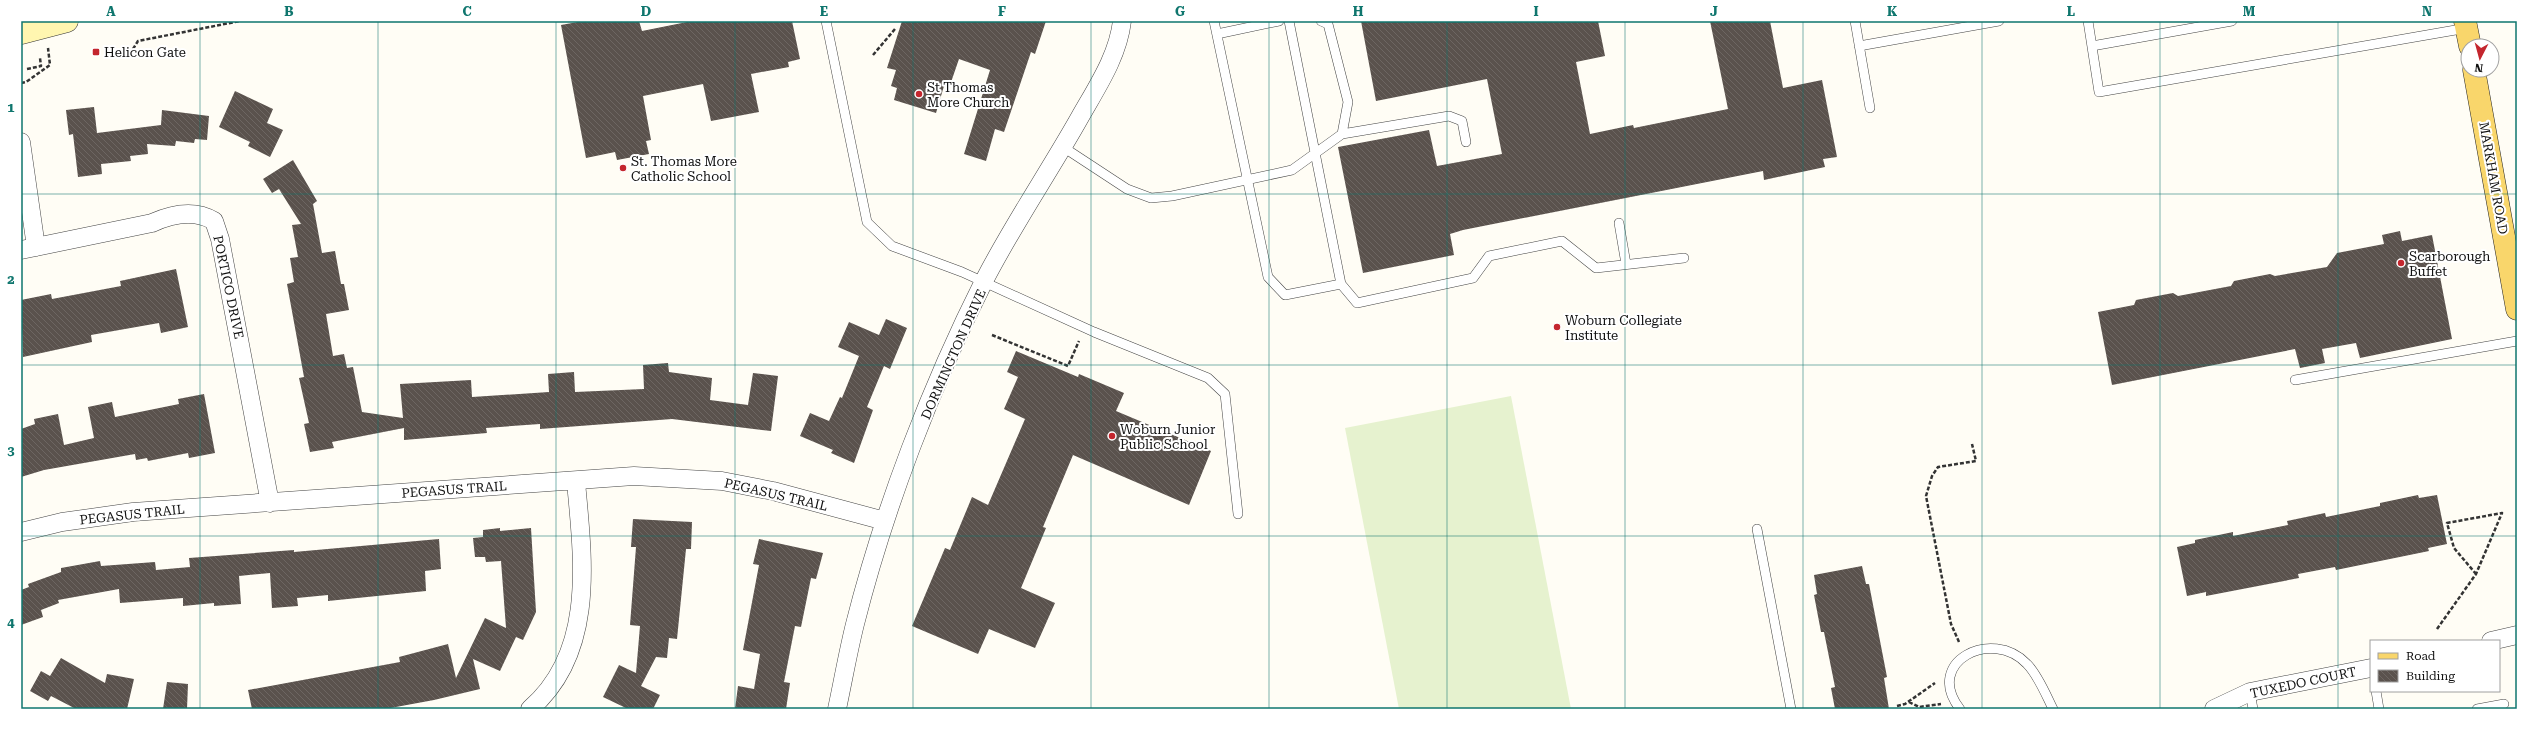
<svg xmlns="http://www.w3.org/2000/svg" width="2538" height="730" viewBox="0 0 2538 730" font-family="'Roboto Serif',serif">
<defs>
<pattern id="building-back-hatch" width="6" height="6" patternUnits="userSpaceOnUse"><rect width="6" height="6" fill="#5a524d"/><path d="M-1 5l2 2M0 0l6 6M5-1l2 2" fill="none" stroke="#6d6662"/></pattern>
</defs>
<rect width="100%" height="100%" fill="#fffdf5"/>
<path fill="#e6f2cf" d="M1511,396L1571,709H1399L1345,428Z"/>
<path fill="url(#building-back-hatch)" d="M583,21H639L642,31L692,21H792L800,59L788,62L789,67L751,74L759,112L711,121L703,84L643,96L651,140L646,141L649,154L617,160L615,152L586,158L561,25Z
M902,21H1046L1035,54L1031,52L1004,132L995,129L986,161L964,154L990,70L959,59L949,88L944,86L936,113L894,100L897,88L891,86L896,70L887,68Z
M1361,21H1598L1605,56L1576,62L1590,134L1633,125L1634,128L1728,109L1710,21H1770L1783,88L1822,80L1837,157L1823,159L1825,167L1764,180L1763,171L1463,230L1450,234L1454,255L1363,273L1338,147L1429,130L1437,166L1502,154L1487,79L1376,101Z
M235,91L273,109L267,123L283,130L270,157L248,146L250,142L219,127Z
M94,107L97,133L161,125L162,110L209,116L207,140L195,139L194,143L176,141L175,146L147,144L148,154L130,156L131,161L101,164L102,174L78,177L73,134L69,135L66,110Z
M293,160L317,201L313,204L322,253L335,251L341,284H344L349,310L326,314L333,356L344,354L347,368L353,367L362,412L403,418L400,384L471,380L472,397L549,392L548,374L574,372L575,392L644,389L643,365L668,363L669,372L712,378L710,400L748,405L753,373L778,376L771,431L672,419L540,429V424L486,428L487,433L404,440V428L332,442L334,448L310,452L304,424L309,423L299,378L304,377L287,284L294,282L290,258L298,257L292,225L301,224L279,189L272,193L263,179Z
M2400,231L2402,241L2432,235L2452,339L2360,358L2356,343L2322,349L2325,363L2300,368L2295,349L2112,385L2098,312L2134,305L2136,300L2173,293L2178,296L2231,286L2234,281L2270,274L2275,276L2327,267L2337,253L2384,244L2382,235Z
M176,269L188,327L161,333L159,323L91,335L92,342L23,357L21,300L51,294L52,299L121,286L120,281Z
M886,319L907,328L890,369L884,366L867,407L873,410L854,463L831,453L833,450L800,436L810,413L829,421L840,397L842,398L859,356L838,347L849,322L879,335Z
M1016,351L1078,377L1079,374L1124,393L1116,411L1211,451L1189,505L1073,455L1043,527L1046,528L1021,588L1055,603L1035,648L989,629L978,654L912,626L945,548L950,550L972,497L988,505L1025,419L1004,409L1018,377L1007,372Z
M204,394L215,453L189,458L188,453L148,461L147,458L136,460L135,454L44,470L21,477V429L35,424L34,419L58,414L64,445L94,438L88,407L112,402L115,417L179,404L178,399Z
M2418,495L2419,498L2437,495L2447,544L2428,548L2429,551L2336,570L2335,567L2298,574L2299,578L2206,596V592L2187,596L2177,547L2195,543V540L2233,532V536L2288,525L2287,521L2325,513L2326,517L2380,506V503Z
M633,519L692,522L691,549H686L677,639L669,638L667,658L656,657L641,686L660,695L653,709H628L603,697L619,665L636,673L640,626L630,625L636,547H631Z
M500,528V531L531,528L536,612L523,640L516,637L500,671L473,659L480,689L434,700L385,709H252L248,690L400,662L399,657L448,644L456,678L485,618L506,628L501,561L486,562L485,557H475L473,538L483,537V530Z
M439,539L441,569L425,571L426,591L328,601V595L297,598L298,606L272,608L270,573L239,576L241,604L214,606V603L183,606V598L120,603L119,589L58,600L59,603L41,610L43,617L21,625V590L29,587L28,584L61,572V568L100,561L101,566L155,562L156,570L190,567L189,558L294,550V552Z
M759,539L823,553L816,579L811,578L801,627L795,626L784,682L790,683L786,709H735L738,686L754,689L760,654L743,650L759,565L753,564Z
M1862,566L1866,584H1869L1887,677L1884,678L1889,709H1835L1831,688L1835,687L1824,632H1821L1814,595L1817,594L1814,575Z
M61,658L105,683L107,674L134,679L127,709H76L51,696L48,701L30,691L41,671L50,676Z
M167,682L188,684L187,709H163Z"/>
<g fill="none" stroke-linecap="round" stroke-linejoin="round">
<defs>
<path id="service" d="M826,21L867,222L892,246L962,272L1094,332L1208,378L1225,394L1238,514
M1214,21L1268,277L1285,295L1341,284L1357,303L1473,278L1489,256L1562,241L1596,268L1684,258
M1289,21L1341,284
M1321,21L1328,24L1348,102L1342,134
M1855,21L1870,108
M2088,21L2099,92L2467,28
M1217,34L1279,21
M1859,46L1999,21
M2092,46L2232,21
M1063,147L1127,189L1151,198L1172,196L1292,170L1342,134L1449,116L1462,121L1466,142
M1619,223L1626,264
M2295,380L2517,341
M1757,529L1791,709
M2376,691L2379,709
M2250,692L2253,709
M1960,709C1923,662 1992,627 2027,664C2038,675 2046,695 2053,709
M2477,709L2504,704"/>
<path id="minor" d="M21,142L36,247
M21,250L152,223C172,214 194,209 214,221L220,239L270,503
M21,532L62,522L133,512L634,476L722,481L773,491L885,521
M2491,641L2517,635
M530,709C596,652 583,559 576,482
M837,709C843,681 848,652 855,624C884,509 931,386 985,279C1014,223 1049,172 1080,117C1097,87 1118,56 1122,21
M2214,709L2250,692L2371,668"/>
<path id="secondary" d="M21,33L67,21"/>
<path id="primary" d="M2465,21L2470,46
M2474,70L2517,309"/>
</defs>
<use href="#service" stroke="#444" stroke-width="10"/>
<use href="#minor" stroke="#444" stroke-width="19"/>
<use href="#secondary" stroke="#333" stroke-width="23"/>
<use href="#primary" stroke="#222" stroke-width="23"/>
<path stroke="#333" stroke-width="2.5" stroke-dasharray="4 2" stroke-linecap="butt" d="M133,49L138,41L240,21
M873,55L895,29
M27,69L41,66L40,58
M21,83L26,82L50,65L48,48
M992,335L1068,366L1079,341
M2437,629L2476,574L2502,513L2447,523L2454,548L2476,574
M1959,642L1951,624L1926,496L1932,476L1938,467L1976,461L1972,444
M1909,702L1919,707L1941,704
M1897,706L1905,704L1935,683"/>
<use href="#service" stroke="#fff" stroke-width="9"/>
<use href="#minor" stroke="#fff" stroke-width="18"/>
<use href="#secondary" stroke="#fff6b0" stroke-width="22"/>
<use href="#primary" stroke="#f9d66b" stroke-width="22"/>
</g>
<path fill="none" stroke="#0f766e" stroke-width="1" stroke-opacity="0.55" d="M200,21V709M378,21V709M556,21V709M735,21V709M913,21V709M1091,21V709M1269,21V709M1447,21V709M1625,21V709M1803,21V709M1982,21V709M2160,21V709M2338,21V709M21,194H2517M21,365H2517M21,536H2517"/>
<g fill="#c4262e" stroke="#fff" stroke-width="1.5">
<rect x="92" y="48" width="8" height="8" rx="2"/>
<circle cx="919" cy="94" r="4"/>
<circle cx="623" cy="168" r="4"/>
<circle cx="2401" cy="263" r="4"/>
<circle cx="1557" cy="327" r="4"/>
<circle cx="1112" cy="436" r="4"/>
</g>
<g text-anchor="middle" stroke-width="4" stroke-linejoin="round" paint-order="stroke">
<g font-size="13" fill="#111" stroke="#fff" text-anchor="start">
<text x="104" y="57">Helicon Gate</text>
<text x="927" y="92">St Thomas<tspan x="927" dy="15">More Church</tspan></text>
<text x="631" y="166">St. Thomas More<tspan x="631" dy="15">Catholic School</tspan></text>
<text x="2409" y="261">Scarborough<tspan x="2409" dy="15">Buffet</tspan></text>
<text x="1565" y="325">Woburn Collegiate<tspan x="1565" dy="15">Institute</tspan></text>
<text x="1120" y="434">Woburn Junior<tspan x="1120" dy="15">Public School</tspan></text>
</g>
<g font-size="13" fill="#111" stroke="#fff">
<text transform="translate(2494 178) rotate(80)" y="5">MARKHAM ROAD</text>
<text transform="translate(229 287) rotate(78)" y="5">PORTICO DRIVE</text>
<text transform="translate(953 354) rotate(-66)" y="5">DORMINGTON DRIVE</text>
<text transform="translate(454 489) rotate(-4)" y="5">PEGASUS TRAIL</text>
<text transform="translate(776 494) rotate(13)" y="5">PEGASUS TRAIL</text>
<text transform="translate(132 514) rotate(-6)" y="5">PEGASUS TRAIL</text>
<text transform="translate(2303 682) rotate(-12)" y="5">TUXEDO COURT</text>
</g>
</g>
<rect width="2538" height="730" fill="none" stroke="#ffffff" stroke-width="44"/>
<rect x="2370" y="640" width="130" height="52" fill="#ffffff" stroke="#a0a0a0"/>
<rect x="2378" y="653" width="20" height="6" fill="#f9d66b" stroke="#a0a0a0"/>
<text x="2406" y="660" font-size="12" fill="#111111">Road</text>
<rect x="2378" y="670" width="20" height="12" fill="url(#building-back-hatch)" stroke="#a0a0a0"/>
<text x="2406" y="680" font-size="12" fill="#111111">Building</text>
<g transform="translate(2480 58) rotate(186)"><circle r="19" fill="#ffffff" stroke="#a0a0a0"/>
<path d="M0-3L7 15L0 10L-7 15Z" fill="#c4262e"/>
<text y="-6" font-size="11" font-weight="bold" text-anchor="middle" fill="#111111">N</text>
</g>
<rect x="22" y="22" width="2494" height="686" fill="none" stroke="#0f766e" stroke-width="1.5"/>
<g font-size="13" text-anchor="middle" font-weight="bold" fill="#0f766e">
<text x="111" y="16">A</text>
<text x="289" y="16">B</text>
<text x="467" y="16">C</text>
<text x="646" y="16">D</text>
<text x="824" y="16">E</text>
<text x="1002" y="16">F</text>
<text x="1180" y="16">G</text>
<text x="1358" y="16">H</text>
<text x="1536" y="16">I</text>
<text x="1714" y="16">J</text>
<text x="1892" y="16">K</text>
<text x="2071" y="16">L</text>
<text x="2249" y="16">M</text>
<text x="2427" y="16">N</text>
<text x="11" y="112">1</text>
<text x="11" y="284">2</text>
<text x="11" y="455">3</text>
<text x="11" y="627">4</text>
</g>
</svg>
